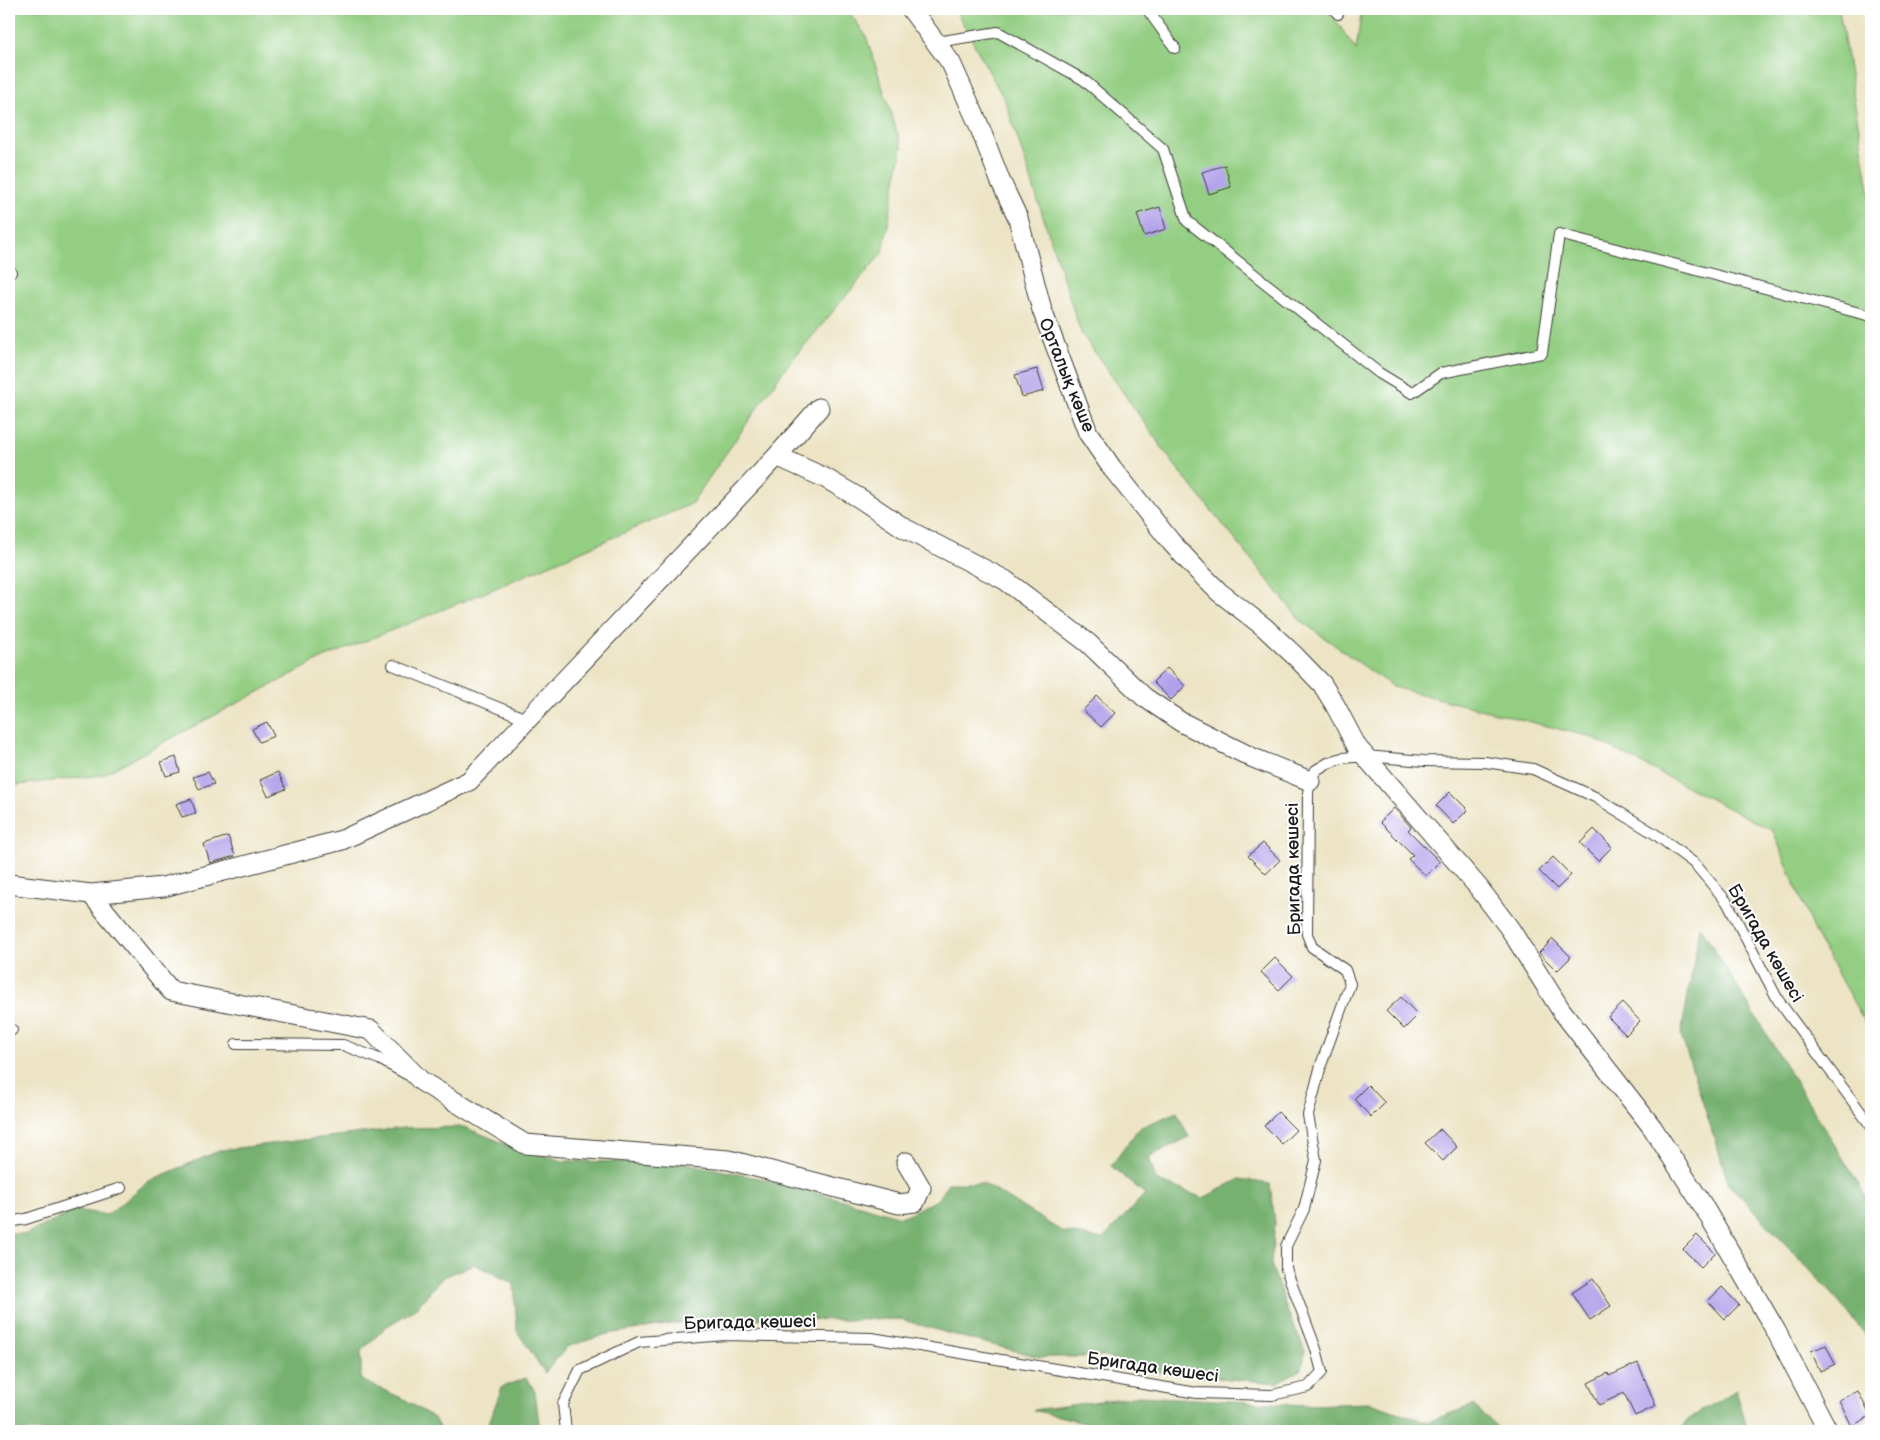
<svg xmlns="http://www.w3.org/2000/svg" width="1880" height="1440" viewBox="0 0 1880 1440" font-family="'Balsamiq Sans',sans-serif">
<rect width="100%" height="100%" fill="#fff"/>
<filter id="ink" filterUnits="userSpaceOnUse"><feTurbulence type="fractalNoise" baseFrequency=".02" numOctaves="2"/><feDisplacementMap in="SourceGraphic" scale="10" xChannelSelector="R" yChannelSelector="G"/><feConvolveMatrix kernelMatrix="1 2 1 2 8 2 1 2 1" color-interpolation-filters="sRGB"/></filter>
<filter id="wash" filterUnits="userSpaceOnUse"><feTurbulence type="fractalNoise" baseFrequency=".0096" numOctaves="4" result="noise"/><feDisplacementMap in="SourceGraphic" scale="20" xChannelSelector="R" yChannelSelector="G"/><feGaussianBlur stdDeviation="1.12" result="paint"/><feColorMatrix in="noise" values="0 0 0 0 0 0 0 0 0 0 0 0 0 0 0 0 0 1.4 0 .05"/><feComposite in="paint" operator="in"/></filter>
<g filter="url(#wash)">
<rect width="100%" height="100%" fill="#ece4c5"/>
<path fill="#93ce82" stroke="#58754f" d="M9,9H847L866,36L902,147L883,252L783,371L691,504L491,590L321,659L102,775L9,786Z
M955,9H1328L1356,50L1362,9H1839L1871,201V1033L1815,934L1773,831L1590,737L1393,687L1301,621L1173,463L1081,333L1006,103Z"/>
<path fill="#76b170" stroke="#496646" d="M1700,926L1871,1204V1342L1838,1300L1729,1184L1681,1035Z
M1177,1112L1189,1137L1149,1157L1156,1180L1203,1198L1240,1179L1270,1184L1275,1223L1271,1264L1287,1310L1305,1351L1302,1369L1276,1383L1162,1373L1106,1357H1039L954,1335L900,1319L847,1320L710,1318L607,1334L567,1347L545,1373L517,1331L514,1284L474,1264L442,1278L415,1309L386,1327L361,1351V1380L404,1399L434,1418L441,1431H9V1233L26,1234L76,1210L107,1215L149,1181L221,1150L403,1128L464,1127L508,1145L563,1161L686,1163L791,1185L901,1217L937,1200L948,1183H983L1063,1232L1103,1239L1145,1194L1111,1166L1139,1128Z
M526,1378L535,1391L540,1431H486L502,1387Z
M1736,1390L1748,1431H1678L1689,1419Z
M1138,1396L1308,1405L1370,1403L1427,1422L1473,1405L1502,1431H1122L1033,1410Z"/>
<g id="blocks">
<path fill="#b1a0ea" d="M1225,165L1231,187L1209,194L1202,172Z
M1160,207L1166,229L1144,236L1137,214Z
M1037,369L1044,391L1022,397L1015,375Z
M1167,668L1185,686L1171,700L1153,682Z
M1097,696L1115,713L1101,727L1083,710Z
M267,722L274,736L259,742L252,729Z
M176,757L180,772L166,776L161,762Z
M208,772L214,784L199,789L193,777Z
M278,772L286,789L268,796L260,780Z
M1450,792L1468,810L1453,824L1436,806Z
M191,799L196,813L182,817L176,804Z
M1394,808L1411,827L1408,830L1440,862L1426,876L1408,859L1413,855L1380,822Z
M1594,829L1612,847L1598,861L1580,843Z
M228,836L235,856L210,863L204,844Z
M1263,843L1280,860L1266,874L1248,856Z
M1553,857L1571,875L1557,889L1539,871Z
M1553,939L1571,957L1557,971L1539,953Z
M1275,958L1293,976L1279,990L1261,972Z
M1401,997L1418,1015L1404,1029L1386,1011Z
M1623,1003L1640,1021L1626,1035L1608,1017Z
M1368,1085L1385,1103L1371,1117L1354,1099Z
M1278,1112L1296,1130L1282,1144L1264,1126Z
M1440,1129L1457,1147L1443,1161L1425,1143Z
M1697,1235L1715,1253L1701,1267L1683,1249Z
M1593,1279L1611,1306L1590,1320L1572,1293Z
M1722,1287L1739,1305L1725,1319L1708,1301Z
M1826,1345L1835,1364L1820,1371L1811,1351Z
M1638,1363L1656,1406L1635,1416L1624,1393L1599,1405L1588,1383L1608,1373L1609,1376Z
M1858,1391L1870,1416L1852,1426L1839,1400Z"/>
</g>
</g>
<g filter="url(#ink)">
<use href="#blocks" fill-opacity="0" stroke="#3b3a35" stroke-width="1"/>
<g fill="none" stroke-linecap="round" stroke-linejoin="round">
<defs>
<path id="service" d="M1147,9L1175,48
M1335,9L1338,14
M937,42L998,32L1084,80L1163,149L1187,221L1379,373L1412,393L1441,373L1542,353L1559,234L1871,316
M9,273L11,272
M393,665L529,720
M9,1030H12
M236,1044L343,1045L379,1059L406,1074
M9,1222L26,1219L121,1188
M566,1431L563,1404L580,1370L639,1342L725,1335L872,1338L1197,1393L1272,1395L1308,1387L1322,1372L1316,1349L1286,1269V1246L1304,1209L1316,1160L1308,1115L1321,1065L1350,984L1345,970L1312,947L1307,934L1308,793L1310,781L1316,770L1328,763L1342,758L1366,756L1424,761L1485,762L1533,769L1595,797L1655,834L1695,864L1727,902L1778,1000L1871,1126"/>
<path id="minor" d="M911,9L951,63L978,123L1000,180L1018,218L1042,310L1088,433L1112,468L1171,542L1196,569L1219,592L1264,627L1295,656L1322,684L1335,705L1357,747L1479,888L1510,929L1561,1010L1652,1127L1702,1204L1776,1331L1828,1431
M819,408L777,456L825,478L861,499L904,528L1005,580L1088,643L1144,697L1181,722L1251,757L1310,781
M9,884L91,894L171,991L371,1030L421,1081L525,1144L729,1160L899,1204L915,1202L921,1188L906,1162
M91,894L163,887L342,840L469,781L777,456"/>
</defs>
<use href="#service" stroke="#3b3a35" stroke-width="12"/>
<use href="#minor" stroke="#3b3a35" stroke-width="21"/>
<use href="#service" stroke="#fff" stroke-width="10"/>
<use href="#minor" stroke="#fff" stroke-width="19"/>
</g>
</g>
<g text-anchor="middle" stroke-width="4" stroke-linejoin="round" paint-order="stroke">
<g font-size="18" fill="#1c1c1c" stroke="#fff">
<text transform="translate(1067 375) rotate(68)" y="6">Орталық көше</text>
<text transform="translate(1293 869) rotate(-91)" y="6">Бригада көшесі</text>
<text transform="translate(1766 943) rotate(60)" y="6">Бригада көшесі</text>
<text transform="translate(750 1322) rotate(-1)" y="6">Бригада көшесі</text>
<text transform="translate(1153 1367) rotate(8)" y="6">Бригада көшесі</text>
</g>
</g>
<rect width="1880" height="1440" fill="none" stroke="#fff" stroke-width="30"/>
</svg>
